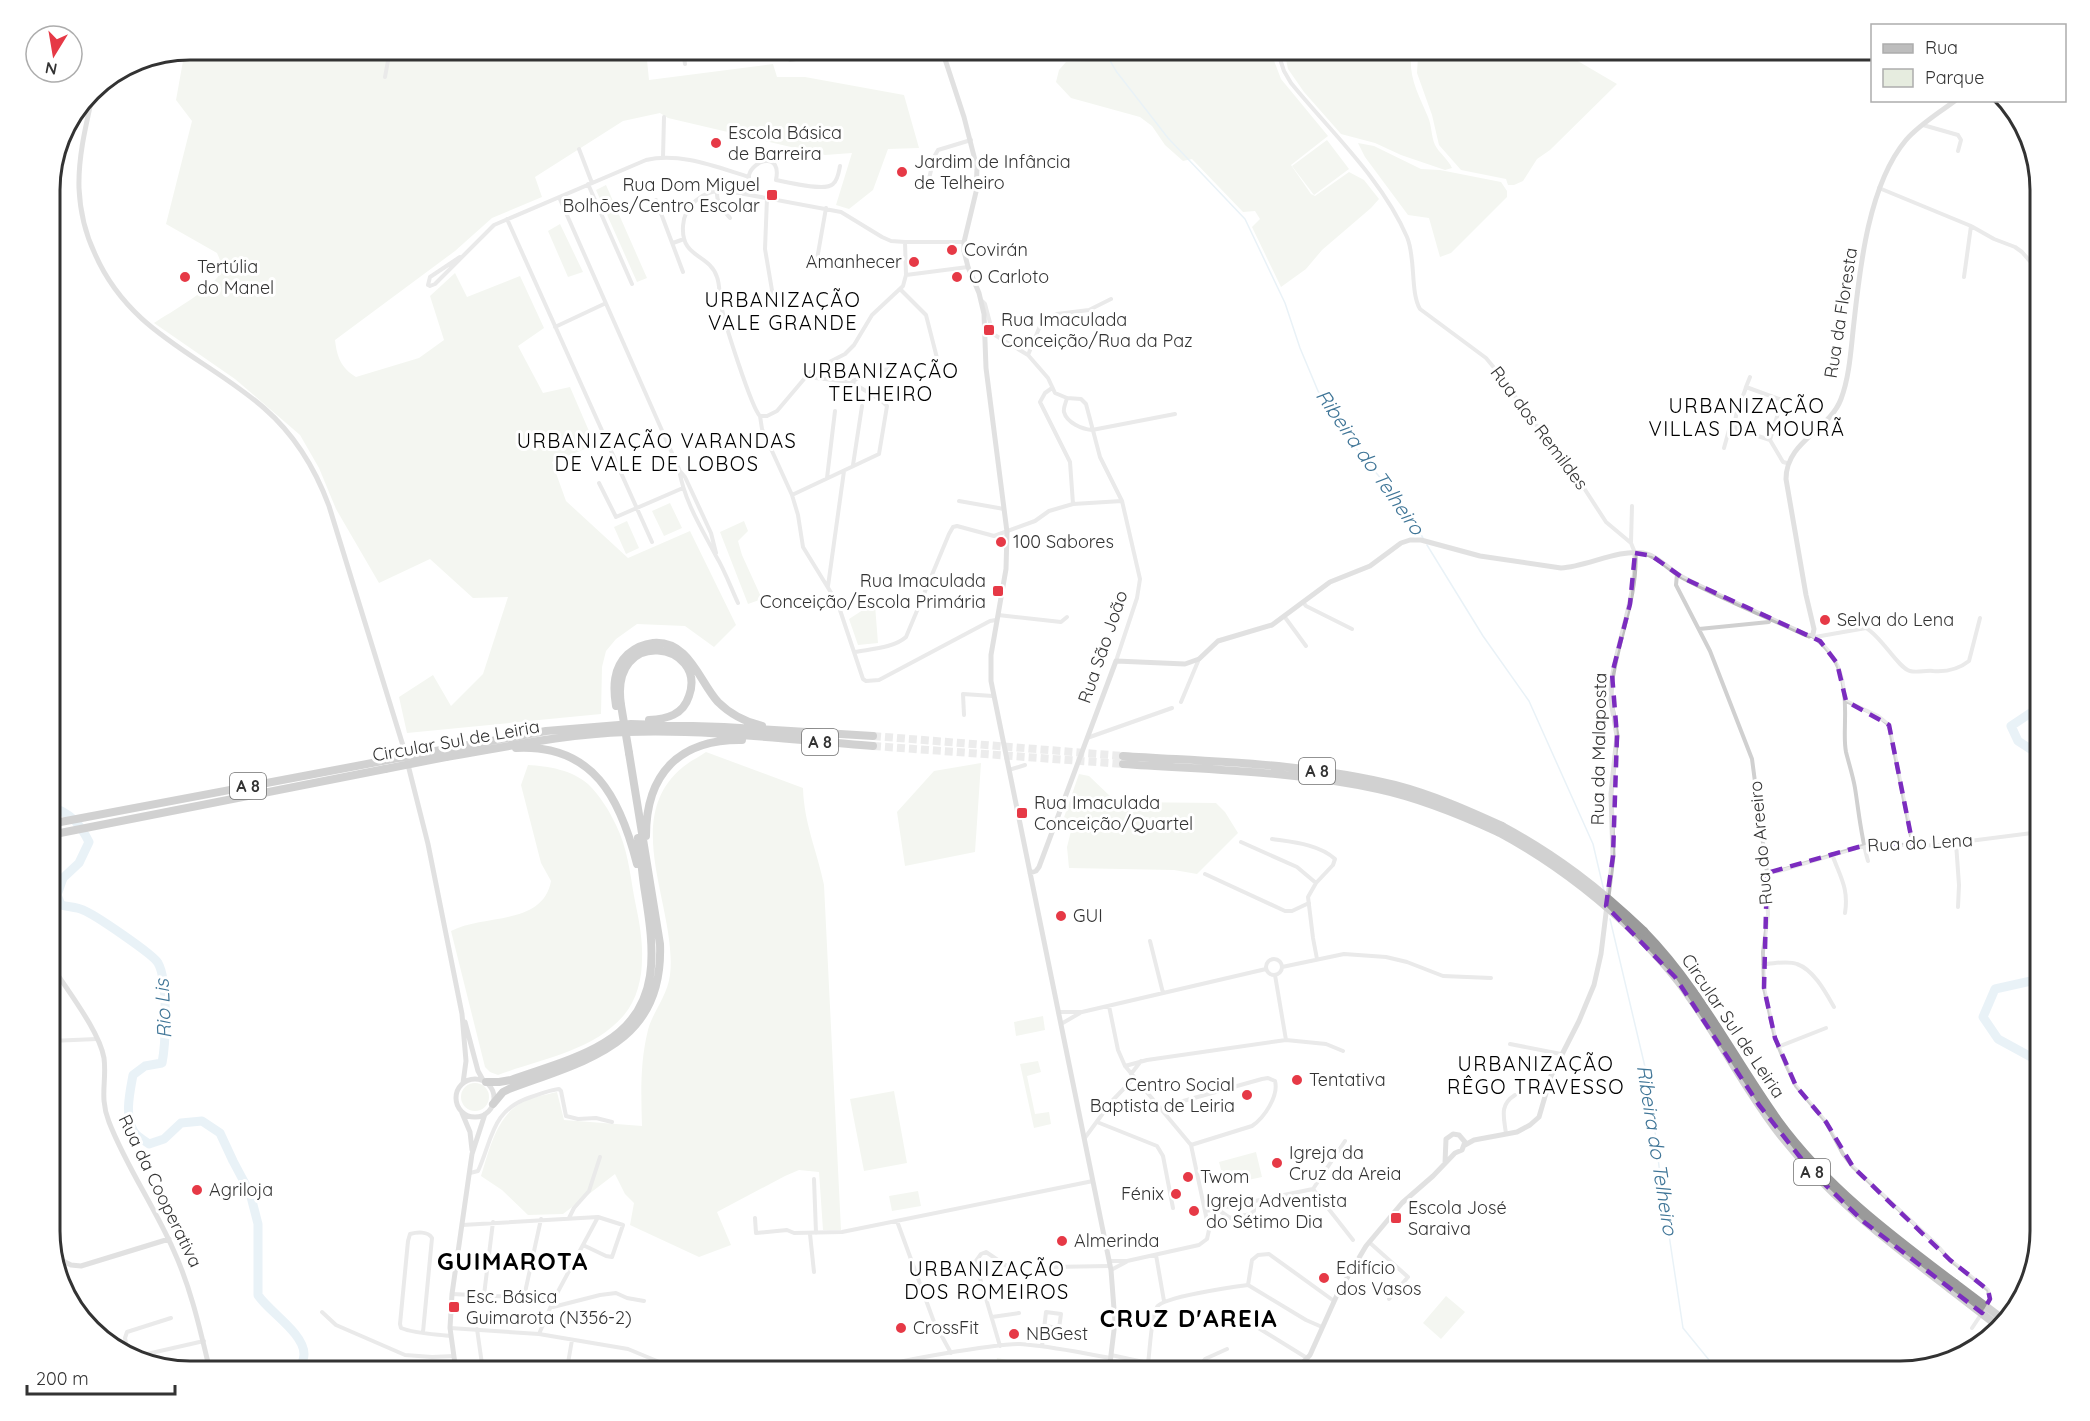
<svg xmlns="http://www.w3.org/2000/svg" width="2090" height="1421" viewBox="0 0 2090 1421" font-family="Quicksand,sans-serif">
<rect width="100%" height="100%" fill="#fff"/>
<path fill="#e6ecdf" d="M185,50H646L649,80L773,64L777,77H805L904,95L919,148L888,149L873,190L849,209L836,205L852,153L825,155L668,118L660,113L623,121L535,177L542,197L492,218L455,251L335,340C337,357 341,368 356,377L419,358L444,340L430,296L455,273L467,297L520,276L544,328L518,346L543,393L570,387L595,445L552,462L566,501L628,558L690,531L736,625L714,647L685,626L637,624L616,639L606,651L602,667L601,714L407,733L399,697L433,675L451,706L483,674L508,597L473,598L430,559L379,583L336,509L319,468L300,435L235,379L154,323C169,313 216,287 221,271C223,265 219,258 217,253L166,224L192,121L176,100Z
M1107,50H1270L1281,79L1328,136L1291,165L1311,194L1315,196L1349,172L1364,180L1379,199L1371,208L1322,250L1306,269L1281,287L1252,227L1260,219L1255,211L1243,212L1192,159L1183,161L1165,145L1152,126L1140,117L1071,98L1056,82L1059,70L1066,62L1112,60Z
M1284,50H1559L1617,84L1550,150L1537,159L1523,181L1514,185H1508L1506,179L1461,170L1439,145L1432,115L1417,73L1418,56L1411,54C1409,80 1419,95 1428,117C1432,126 1431,136 1435,145C1440,154 1448,159 1452,168L1445,170L1401,155L1375,143L1341,134L1304,92L1288,69Z
M1327,140L1349,169L1314,195L1292,166Z
M1358,143L1374,146L1421,169L1440,170L1501,182L1507,191V197L1451,253L1440,257L1429,218L1408,215L1365,157Z
M606,185L647,278L637,282L596,190Z
M560,224L583,272L568,277L548,231Z
M670,503L682,528L664,536L652,511Z
M627,521L639,548L626,554L614,527Z
M744,521L748,531L738,541L742,555L762,599L748,604L720,532Z
M875,605L878,643L858,645L849,619L866,608Z
M706,752L803,788C804,824 817,850 824,885L841,1230H823L819,1172L799,1170L785,1176L717,1212L731,1245L699,1257L630,1225L634,1203L625,1194L615,1174L563,1214L528,1215L502,1190L481,1176C489,1151 496,1117 521,1103C531,1097 545,1095 557,1092L564,1120L642,1126C641,1093 640,1062 648,1030C653,1011 667,997 670,975C678,909 619,819 683,767C690,761 699,757 706,752Z
M981,763L975,852L905,866L897,812L934,771Z
M528,765C548,766 572,770 588,784C600,796 609,810 616,825C627,847 630,872 634,896C638,916 643,938 642,959C642,978 637,1000 624,1015C594,1051 540,1059 498,1075L490,1072L485,1067L451,931C483,914 543,926 551,881L541,863L521,785Z
M1079,774L1089,776L1111,797L1124,802L1216,803L1225,812L1238,833L1197,874L1174,870L1069,868L1067,847L1072,827L1062,823Z
M1043,1016L1045,1030L1016,1036L1014,1022Z
M1038,1061L1041,1072L1027,1076L1035,1114L1049,1112L1051,1124L1034,1128L1020,1064Z
M461 1097a14 14 0 1 1 28 0a14 14 0 1 1-28 0Z
M894,1091L907,1163L864,1171L850,1099Z
M1256,1152L1262,1177L1225,1185L1219,1162Z
M918,1191L921,1206L892,1211L889,1196Z
M1446,1296L1465,1312L1441,1339L1423,1323Z
M997,1358L1033,1365L1032,1371H994Z"/>
<g fill="none" stroke-linecap="round" stroke-linejoin="round">
<path stroke="#cfe2ee" stroke-width="1.5" d="M1104,50L1116,71L1168,138L1245,219L1285,303L1300,348L1318,391L1354,446L1406,509L1423,538
M1427,545L1483,636L1529,701L1593,844L1604,891
M1610,919L1650,1088L1660,1175L1683,1328L1718,1371"/>
<path stroke="#cfe2ee" stroke-width="9" d="M2040,683L2035,710L2011,726L2018,741L2038,754L2040,751
M50,806C71,814 79,822 89,842L79,863L63,878L57,895L61,905C68,907 77,907 83,910C94,914 154,955 158,963C168,980 166,1043 162,1063L145,1066L133,1075C130,1092 124,1116 134,1132C137,1137 144,1140 149,1144L164,1139L181,1123L202,1121L220,1133L233,1161L250,1193L258,1224V1295C268,1311 304,1333 304,1354C304,1360 301,1366 299,1371
M2040,970L2031,981L1995,989L1983,1017L1998,1039L2040,1062"/>
<path stroke="#d6d6d6" stroke-width="8" stroke-dasharray="8 4" stroke-linecap="butt" d="M873,736L1123,756
M873,746L1123,764"/>
<path stroke="#d0d0d0" stroke-width="4" d="M683,50L685,64
M1277,50L1284,71L1291,83C1331,132 1382,179 1407,237C1416,258 1410,292 1420,309L1486,358L1506,382L1518,401L1582,485L1606,522L1631,543L1635,553
M790,60L850,50
M385,77L390,50
M1923,125L1958,135L1961,140L1958,151
M579,149L592,183
M663,157L664,117
M588,184L632,284
M927,188L934,157L938,150L971,140
M1879,188L1971,226L1994,239L2015,247L2022,252L2040,273
M717,190C716,203 722,209 730,218
M749,194C750,188 748,181 749,175C753,160 782,151 776,180C787,182 825,192 833,184C838,180 839,171 840,166
M559,197L679,469C684,501 702,529 716,556C725,571 731,588 738,603
M767,198L765,249L775,308
M656,200L683,272
M507,219L652,542
M673,243L684,239
M460,257L430,277L428,285L430,286L435,284L494,225L646,160C680,152 716,167 749,177
M816,265L826,208
M906,275L968,267
M1964,277L1971,226
M900,289L926,315L938,362
M982,301L985,304L993,334L1028,355L1048,378L1055,393L1067,398L1081,399L1086,404L1100,457L1122,501L1140,579L1137,598L1116,661
M555,327L604,304
M1028,355L1040,326L1048,318L1057,314L1089,310L1111,299
M810,372L816,378L851,382L867,374L893,368
M1746,387L1750,377
M1052,388L1045,393L1040,402L1070,462L1073,504
M1067,398C1066,402 1063,408 1064,412C1067,423 1082,429 1092,430L1175,414
M760,416C752,409 723,319 721,304C719,295 720,285 717,277C709,253 681,259 683,226C684,205 703,191 723,190L841,212L882,237L891,241L905,242H964
M760,416L762,429L792,495L798,515L803,547L838,604L863,679L866,681L879,680L990,621L996,620
M760,416H767L777,411L810,372L845,354L854,345L872,315L903,286L906,275L905,242
M1770,440L1782,400L1746,387C1743,399 1731,418 1737,429L1770,440L1783,462L1787,463
M1724,448L1729,430L1735,426
M853,465L862,406
M679,470L685,477L711,533L716,553
M827,478L835,411
M599,483L616,517L683,488
M792,495L879,454L887,406L881,400L851,382
M959,501L1004,509
M1631,542L1632,506
M1677,574L1676,585L1710,651L1752,759L1767,873L1768,915L1763,952L1764,988L1775,1038L1786,1065L1796,1086L1826,1122L1843,1154L1853,1167L1936,1244L1950,1260L1988,1290L1990,1299L1986,1307
M828,586L844,471
M1303,602L1306,606L1352,629
M998,615L1061,622L1067,617
M1284,616L1306,646
M1699,629L1769,622L1771,619
M1811,635C1842,657 1846,684 1845,720C1845,731 1844,742 1846,752C1849,764 1853,776 1855,788C1859,813 1861,837 1868,861
M1815,637L1866,628C1882,637 1898,668 1910,671C1917,673 1926,670 1933,671C1946,672 1959,669 1969,661L1980,618
M855,652C870,649 894,648 906,637L949,534L953,527L957,526L994,536L1035,521L1049,511L1073,504L1122,501
M1846,701L1878,716L1889,725L1913,846
M1181,702L1199,659
M964,715L963,694L993,696
M1087,738L1172,708
M1009,770L1025,765
M1272,839C1292,842 1319,844 1335,859L1333,865L1316,883L1308,897L1313,938L1317,959
M1241,842L1297,867L1316,883
M1956,843L1959,885L1958,907
M1832,854C1840,877 1849,888 1845,913
M1767,873L1779,871L1876,842L1913,846L1938,845L2040,832
M1205,874L1285,911H1292L1309,903
M1150,941L1163,993
M1266 967a8 8 0 1 1 16 0a8 8 0 1 1-16 0Z
M1763,964C1773,964 1787,960 1797,964C1814,970 1826,993 1834,1007
M1282,967L1344,954L1386,957L1407,962L1443,976L1491,978
M1275,975L1286,1040
M1109,1006L1118,1050L1125,1066L1191,1145L1209,1230L1207,1239L1199,1245L1127,1261H1109
M1058,1012H1082L1266,969
M1061,1024L1080,1013
M50,1041L97,1039
M1510,1044L1561,1054
M1778,1047L1826,1028
M1125,1066L1147,1060L1286,1040L1326,1044L1343,1051
M1131,1074L1141,1061
M1163,1110L1169,1105L1262,1079L1268,1078L1275,1081C1279,1096 1264,1118 1252,1126L1191,1145
M1097,1122L1157,1146L1163,1156L1173,1208
M1506,1134C1504,1117 1499,1105 1515,1095
M1084,1139L1112,1101L1134,1078
M470,1173L478,1171C493,1138 491,1110 531,1097C540,1094 549,1090 559,1089L561,1091L566,1116L578,1119L596,1118L612,1122
M814,1179L816,1233
M1313,1189L1345,1141
M1219,1208L1220,1211L1230,1218L1251,1214L1254,1211V1201
M1206,1211L1313,1189L1353,1240
M569,1218L574,1208L589,1191L600,1157
M755,1218L756,1233L787,1230L794,1233L842,1232L1093,1181
M897,1221L934,1322L951,1353
M462,1225L598,1217L623,1225L612,1257L606,1256L583,1245
M810,1234L814,1272
M1369,1242L1408,1277L1389,1299
M1156,1255L1164,1301
M1050,1267L1110,1266
M1111,1270L1126,1262
M1248,1285L1252,1260L1258,1255L1269,1254L1334,1301
M452,1294L554,1299
M484,1295L493,1222
M524,1297L541,1219
M553,1307L600,1295L616,1293L627,1298L644,1301
M322,1312L336,1325L405,1355L432,1357L454,1356
M992,1317L1019,1313
M1247,1321L1307,1358
M450,1328L539,1334L628,1349L681,1371
M1972,1328L1982,1313
M477,1329L483,1371
M423,1332L432,1238C428,1231 417,1232 410,1234L408,1241L400,1324L401,1328C416,1334 435,1334 451,1336
M539,1334L554,1299L598,1217
M1000,1346L977,1268L976,1261L981,1254L986,1252L1014,1271
M1042,1346L1046,1312L1061,1314L1059,1328L1045,1326
M128,1353L125,1338L127,1332L171,1318
M1111,1355L1148,1363L1201,1365L1216,1371
M138,1356L204,1341
M1148,1363C1150,1351 1151,1316 1157,1307C1162,1297 1233,1287 1248,1285L1306,1320L1322,1327
M1201,1365L1205,1359L1227,1349
M564,1371L568,1363L572,1340
M872,1371C884,1361 999,1344 1020,1344C1051,1346 1081,1353 1111,1358"/>
<path stroke="#bdbdbd" stroke-width="5" d="M942,50L964,117L977,168L976,192L964,242V251L968,267L979,293L984,314L986,368L1007,532L1006,569L991,655V681L1111,1270L1115,1322L1109,1371
M94,89C87,121 78,155 79,188C80,211 85,233 95,254C130,334 203,355 264,408C295,435 315,468 329,506L404,749L428,844L462,1014L466,1061L463,1083
M1030,873L1036,871L1039,867L1116,661L1185,664L1199,659L1218,641L1272,625L1330,582L1370,566L1401,543L1410,540H1421L1480,556L1561,568C1586,567 1618,549 1643,553C1658,556 1669,570 1682,577C1721,598 1764,615 1804,634L1809,636L1813,634L1814,629L1806,595L1786,479C1786,441 1829,431 1841,399C1850,375 1851,347 1854,322C1860,266 1869,184 1906,140C1920,124 1939,113 1956,100
M50,963C66,989 99,1030 104,1058C107,1081 99,1097 109,1122C126,1166 154,1206 173,1249C191,1288 200,1329 210,1371
M465,1022L478,1071L483,1080
M456 1098a19 19 0 1 1 38 0a19 19 0 1 1-38 0Z
M462,1113L470,1132L472,1150
M1465,1145L1474,1140L1517,1132L1530,1125L1539,1117L1551,1076L1579,1021L1594,985L1601,954L1613,856L1611,794L1617,736L1611,701V687C1616,642 1637,599 1635,553
M55,1257L71,1265L81,1266L169,1239
M456,1371L450,1328L452,1294L472,1154L485,1114
M1295,1371L1310,1355L1337,1295L1366,1246L1402,1203L1433,1176L1455,1153L1462,1150L1465,1142L1459,1135L1453,1134L1446,1139L1445,1163"/>
<path stroke="#9a9a9a" stroke-width="8" d="M621,705C609,625 708,643 689,696C683,715 667,719 649,720
M616,706C613,687 613,668 628,654C635,648 644,644 653,643C689,640 699,681 718,702C730,714 746,722 762,726
M516,748C594,744 620,798 637,864
M446,749L546,731L631,724L724,727L873,736
M1123,756C1214,762 1307,763 1395,785C1433,795 1467,810 1502,826
M446,757C506,747 565,734 627,732C709,729 791,740 873,746
M1123,764C1208,770 1295,771 1378,789C1420,798 1459,814 1498,832
M50,835L385,769
M646,836C646,774 679,739 742,740
M1644,931C1699,987 1733,1057 1778,1120C1826,1186 1890,1234 1955,1283
M1637,935C1656,955 1675,975 1690,998C1720,1040 1744,1087 1775,1128C1824,1193 1886,1240 1950,1289
M486,1082H499L511,1080C541,1069 576,1060 604,1043C663,1008 654,949 645,892C642,874 641,856 638,838
M493,1104L503,1092L509,1089C586,1060 664,1045 660,944L629,753"/>
<path stroke="#9a9a9a" stroke-width="8" d="M621,705L629,753
M385,769L446,757
M50,824L446,749
M1502,826C1556,855 1599,888 1644,931
M1498,832C1550,860 1595,894 1637,935
M1955,1283L2004,1320
M1950,1289L1998,1326"/>
</g>
<path d="M0 0H2090V1421H0ZM1635,553L1652,556L1683,578L1820,641L1837,663L1846,701L1889,725L1913,846L1876,842L1767,873L1764,988L1775,1038L1796,1086L1826,1122L1853,1167L1950,1260L1988,1290L1990,1299L1982,1313L1864,1222L1811,1171L1759,1105L1675,977L1606,906L1613,856L1617,736L1612,674L1630,604Z" fill="#fff" fill-opacity=".55" fill-rule="evenodd"/>
<path fill="none" stroke="#7b2cbf" stroke-width="4.5" stroke-dasharray="12 8" stroke-linejoin="round" d="M1635,553L1652,556L1683,578L1820,641L1837,663L1846,701L1889,725L1913,846L1876,842L1767,873L1764,988L1775,1038L1796,1086L1826,1122L1853,1167L1950,1260L1988,1290L1990,1299L1982,1313L1864,1222L1811,1171L1759,1105L1675,977L1606,906L1613,856L1617,736L1612,674L1630,604Z"/>
<g fill="#e63946" stroke="#fff" stroke-width="2">
<circle cx="716" cy="143" r="6"/>
<circle cx="902" cy="172" r="6"/>
<rect x="766" y="189" width="12" height="12" rx="3"/>
<circle cx="952" cy="250" r="6"/>
<circle cx="914" cy="262" r="6"/>
<circle cx="185" cy="277" r="6"/>
<circle cx="957" cy="277" r="6"/>
<rect x="983" y="324" width="12" height="12" rx="3"/>
<circle cx="1001" cy="542" r="6"/>
<rect x="992" y="585" width="12" height="12" rx="3"/>
<circle cx="1825" cy="620" r="6"/>
<rect x="1016" y="807" width="12" height="12" rx="3"/>
<circle cx="1061" cy="916" r="6"/>
<circle cx="1297" cy="1080" r="6"/>
<circle cx="1247" cy="1095" r="6"/>
<circle cx="1277" cy="1163" r="6"/>
<circle cx="1188" cy="1177" r="6"/>
<circle cx="197" cy="1190" r="6"/>
<circle cx="1176" cy="1194" r="6"/>
<circle cx="1194" cy="1211" r="6"/>
<rect x="1390" y="1212" width="12" height="12" rx="3"/>
<circle cx="1062" cy="1241" r="6"/>
<circle cx="1324" cy="1278" r="6"/>
<rect x="448" y="1301" width="12" height="12" rx="3"/>
<circle cx="901" cy="1328" r="6"/>
<circle cx="1014" cy="1334" r="6"/>
</g>
<g text-anchor="middle" stroke-width="6" stroke-linejoin="round" paint-order="stroke">
<g fill="#fff" stroke="#707070" stroke-width="1.5">
<rect x="802" y="729" width="36" height="26" rx="4.5"/>
<rect x="1299" y="758" width="36" height="26" rx="4.5"/>
<rect x="230" y="773" width="36" height="26" rx="4.5"/>
<rect x="1794" y="1159" width="36" height="26" rx="4.5"/>
</g>
<g font-size="16" font-weight="bold" fill="#333">
<text x="820" y="748">A 8</text>
<text x="1317" y="777">A 8</text>
<text x="248" y="792">A 8</text>
<text x="1812" y="1178">A 8</text>
</g>
<g font-size="18" fill="#333" stroke="#fff" text-anchor="start">
<text x="728" y="139">Escola Básica<tspan x="728" dy="21">de Barreira</tspan></text>
<text x="914" y="168">Jardim de Infância<tspan x="914" dy="21">de Telheiro</tspan></text>
<text x="760" y="191" text-anchor="end">Rua Dom Miguel<tspan x="760" dy="21">Bolhões/Centro Escolar</tspan></text>
<text x="964" y="256">Covirán</text>
<text x="902" y="268" text-anchor="end">Amanhecer</text>
<text x="197" y="273">Tertúlia<tspan x="197" dy="21">do Manel</tspan></text>
<text x="969" y="283">O Carloto</text>
<text x="1001" y="326">Rua Imaculada<tspan x="1001" dy="21">Conceição/Rua da Paz</tspan></text>
<text x="1013" y="548">100 Sabores</text>
<text x="986" y="587" text-anchor="end">Rua Imaculada<tspan x="986" dy="21">Conceição/Escola Primária</tspan></text>
<text x="1837" y="626">Selva do Lena</text>
<text x="1034" y="809">Rua Imaculada<tspan x="1034" dy="21">Conceição/Quartel</tspan></text>
<text x="1073" y="922">GUI</text>
<text x="1309" y="1086">Tentativa</text>
<text x="1235" y="1091" text-anchor="end">Centro Social<tspan x="1235" dy="21">Baptista de Leiria</tspan></text>
<text x="1289" y="1159">Igreja da<tspan x="1289" dy="21">Cruz da Areia</tspan></text>
<text x="1200" y="1183">Twom</text>
<text x="209" y="1196">Agriloja</text>
<text x="1164" y="1200" text-anchor="end">Fénix</text>
<text x="1206" y="1207">Igreja Adventista<tspan x="1206" dy="21">do Sétimo Dia</tspan></text>
<text x="1408" y="1214">Escola José<tspan x="1408" dy="21">Saraiva</tspan></text>
<text x="1074" y="1247">Almerinda</text>
<text x="1336" y="1274">Edifício<tspan x="1336" dy="21">dos Vasos</tspan></text>
<text x="466" y="1303">Esc. Básica<tspan x="466" dy="21">Guimarota (N356-2)</tspan></text>
<text x="913" y="1334">CrossFit</text>
<text x="1026" y="1340">NBGest</text>
</g>
<g font-size="18" fill="#333" stroke="#fff">
<text transform="translate(1841 313) rotate(-81)" y="6">Rua da Floresta</text>
<text transform="translate(1539 428) rotate(53)" y="6">Rua dos Remildes</text>
<text transform="translate(1103 647) rotate(-71)" y="6">Rua São João</text>
<text transform="translate(456 741) rotate(-10)" y="6">Circular Sul de Leiria</text>
<text transform="translate(1599 749) rotate(-89)" y="6">Rua da Malaposta</text>
<text transform="translate(1761 843) rotate(-95)" y="6">Rua do Areeiro</text>
<text transform="translate(1920 843) rotate(-3)" y="6">Rua do Lena</text>
<text transform="translate(1733 1026) rotate(56)" y="6">Circular Sul de Leiria</text>
<text transform="translate(160 1191) rotate(64)" y="6">Rua da Cooperativa</text>
</g>
<g font-size="20" letter-spacing="1.5" fill="#000" stroke="#fff">
<text x="783" y="307">URBANIZAÇÃO<tspan x="783" dy="23">VALE GRANDE</tspan></text>
<text x="881" y="378">URBANIZAÇÃO<tspan x="881" dy="23">TELHEIRO</tspan></text>
<text x="1747" y="413">URBANIZAÇÃO<tspan x="1747" dy="23">VILLAS DA MOURÃ</tspan></text>
<text x="657" y="448">URBANIZAÇÃO VARANDAS<tspan x="657" dy="23">DE VALE DE LOBOS</tspan></text>
<text x="1536" y="1071">URBANIZAÇÃO<tspan x="1536" dy="23">RÊGO TRAVESSO</tspan></text>
<text x="987" y="1276">URBANIZAÇÃO<tspan x="987" dy="23">DOS ROMEIROS</tspan></text>
</g>
<g font-size="20" font-style="italic" fill="#3f7597" stroke="#fff">
<text transform="translate(1370 462) rotate(55)" y="7">Ribeira do Telheiro</text>
<text transform="translate(163 1009) rotate(-93)" y="7">Rio Lis</text>
<text transform="translate(1657 1150) rotate(81)" y="7">Ribeira do Telheiro</text>
</g>
<g font-size="24" font-weight="bold" letter-spacing="1.5" fill="#000" stroke="#fff">
<text x="513" y="1270">GUIMAROTA</text>
<text x="1189" y="1327">CRUZ D'AREIA</text>
</g>
</g>
<path d="M0 0H2090V1421H0ZM190 60H1900A130 130 0 0 1 2030 190V1231A130 130 0 0 1 1900 1361H190A130 130 0 0 1 60 1231V190A130 130 0 0 1 190 60Z" fill="#fff" fill-rule="evenodd"/>
<path fill="none" stroke="#333" stroke-width="3" d="M190 60H1900A130 130 0 0 1 2030 190V1231A130 130 0 0 1 1900 1361H190A130 130 0 0 1 60 1231V190A130 130 0 0 1 190 60Z"/>
<rect x="1871" y="24" width="195" height="78" fill="#ffffff" stroke="#adadad" stroke-width="1.5"/>
<rect x="1883" y="44" width="30" height="9" fill="#bdbdbd" stroke="#adadad" stroke-width="1.5"/>
<text x="1925" y="54" font-size="18" fill="#333333">Rua</text>
<rect x="1883" y="69" width="30" height="18" fill="#e6ecdf" stroke="#adadad" stroke-width="1.5"/>
<text x="1925" y="84" font-size="18" fill="#333333">Parque</text>
<g transform="translate(54 54) rotate(191)"><circle r="28" fill="#ffffff" stroke="#adadad" stroke-width="1.5"/>
<path d="M0-4.5L10 22L0 15L-10 22Z" fill="#e63946"/>
<text y="-9" font-size="16" font-weight="bold" text-anchor="middle" fill="#333333">N</text>
</g>
<path d="M27 1385v9h148v-9" fill="none" stroke="#333333" stroke-width="3"/>
<text x="36" y="1385" font-size="18" fill="#333333" stroke="#ffffff" stroke-width="4.5" paint-order="stroke">200 m</text>
</svg>
